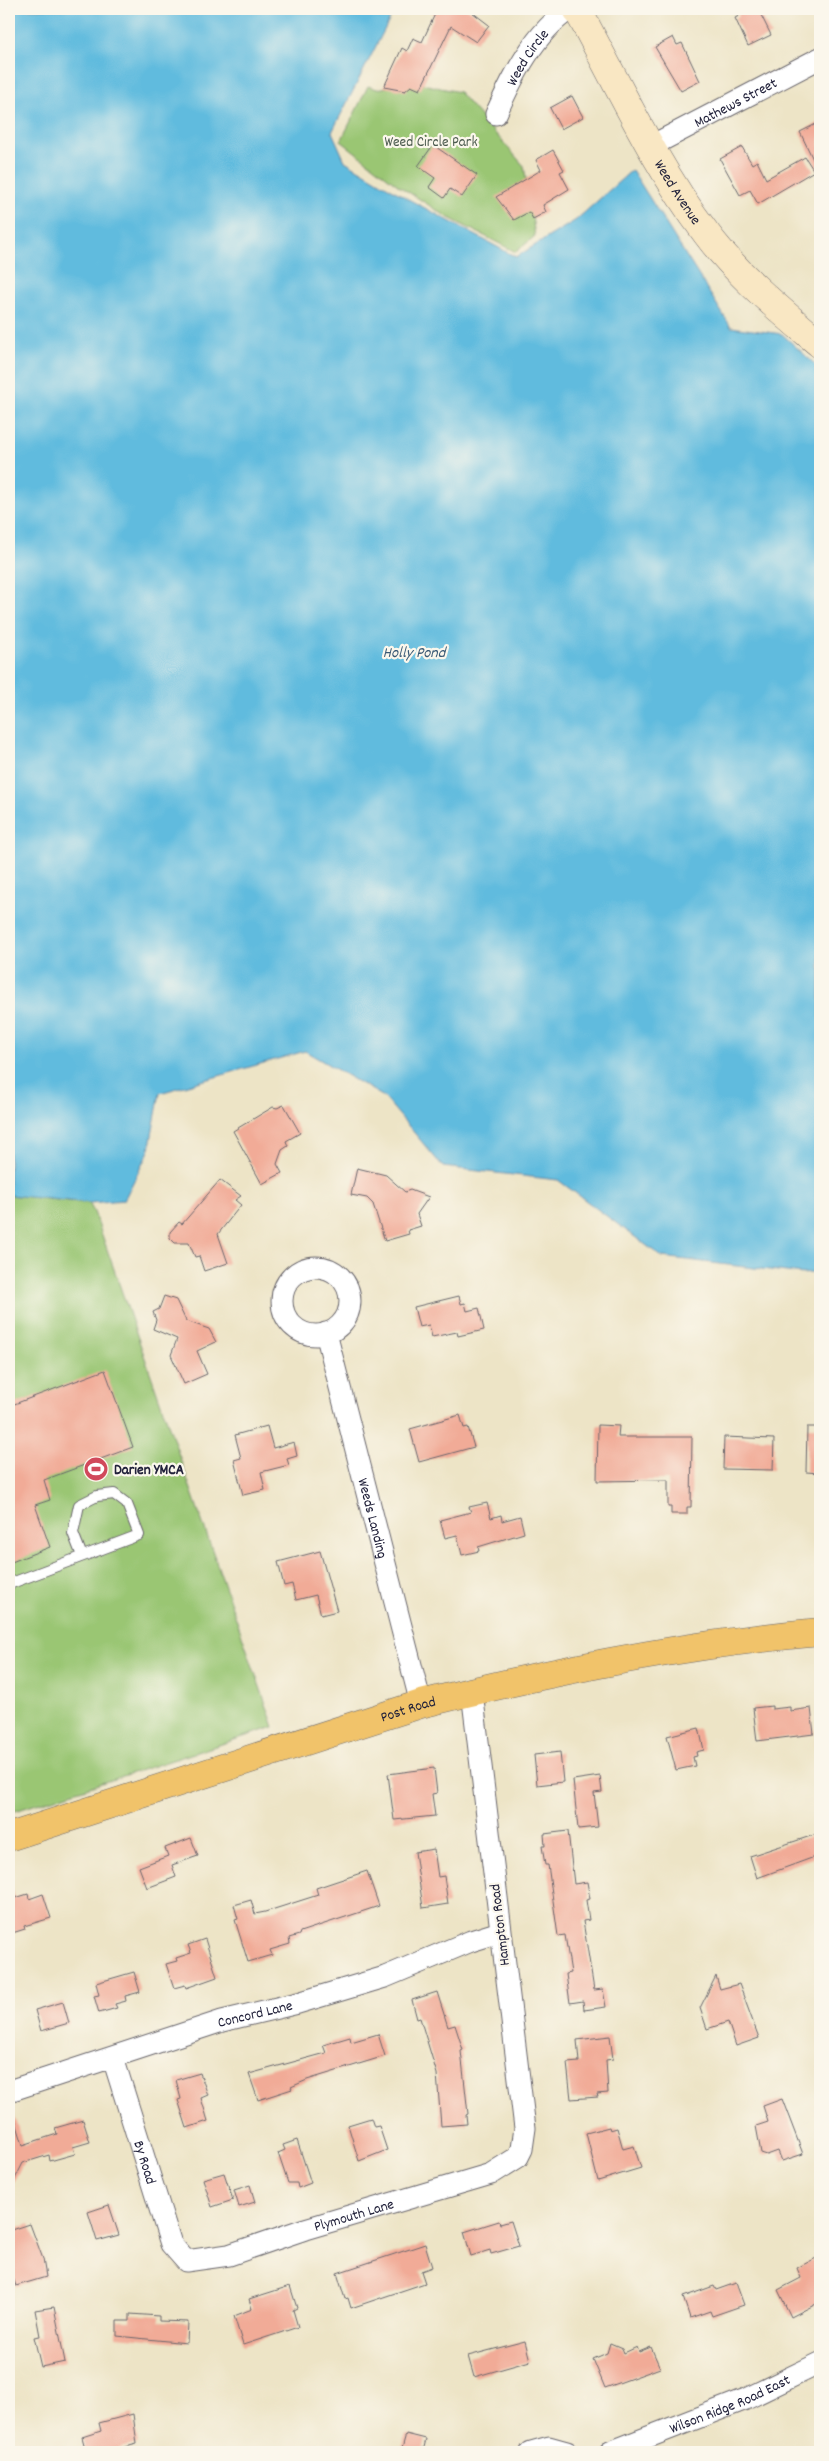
<svg xmlns="http://www.w3.org/2000/svg" width="829" height="2461" viewBox="0 0 829 2461" font-family="Dekko,sans-serif">
<rect width="100%" height="100%" fill="#fbf7ec"/>
<filter id="ink" filterUnits="userSpaceOnUse"><feTurbulence type="fractalNoise" baseFrequency=".02" numOctaves="2"/><feDisplacementMap in="SourceGraphic" scale="10" xChannelSelector="R" yChannelSelector="G"/><feConvolveMatrix kernelMatrix="1 2 1 2 8 2 1 2 1" color-interpolation-filters="sRGB"/></filter>
<filter id="wash" filterUnits="userSpaceOnUse"><feTurbulence type="fractalNoise" baseFrequency=".0096" numOctaves="4" result="noise"/><feDisplacementMap in="SourceGraphic" scale="20" xChannelSelector="R" yChannelSelector="G"/><feGaussianBlur stdDeviation="1.12" result="paint"/><feColorMatrix in="noise" values="0 0 0 0 0 0 0 0 0 0 0 0 0 0 0 0 0 1.4 0 .05"/><feComposite in="paint" operator="in"/></filter>
<g filter="url(#wash)">
<rect width="100%" height="100%" fill="#ede4c6"/>
<path fill="#9ac673" stroke="#5e7457" d="M414,82L459,92L524,166L535,236L516,252L449,218L399,186L341,141L368,86L377,89Z
M9,1195L89,1203L94,1212L274,1727L9,1813Z"/>
<path fill="#60bbde" stroke="#416e8c" d="M9,9H395L332,132L345,161L410,200L516,257L576,220L632,170L731,327L782,334L820,369V1272L803,1274L662,1257L558,1180L443,1167L384,1097L305,1051L160,1093L149,1151L124,1200L89,1203L9,1195Z"/>
<g id="blocks">
<path fill="#f1ab97" d="M427,9H468L489,25L476,42L451,26L420,90L411,86L405,91L384,87L402,48L407,51L413,38L422,42L435,14Z
M736,9H758L771,35L748,46L735,18L739,16Z
M673,37L677,45L682,43L700,81L681,91L655,47Z
M572,96L583,117L561,129L550,108Z
M820,122V174L800,132Z
M433,145L477,175L462,197L450,189L444,198L429,187L435,178L418,166Z
M742,147L752,164L757,161L766,179L805,157L814,171L758,204L750,190L740,195L720,159Z
M553,150L564,170L560,172L569,189L543,205L546,212L533,219L529,212L514,220L496,197L541,170L536,160Z
M284,1105L300,1133L286,1141L288,1146L282,1150L277,1164L282,1173L262,1184L233,1131L273,1107L277,1108Z
M357,1168L386,1175L405,1192L410,1190L429,1197L417,1214L421,1226L408,1230L409,1234L385,1241L373,1204L367,1198L351,1195Z
M220,1180L241,1196L235,1200L241,1205L218,1234L228,1263L204,1271L199,1256L195,1257L189,1243H175L170,1238V1232L179,1222L182,1224Z
M164,1296L176,1300L186,1321L209,1329L216,1342L197,1351L207,1374L184,1384L171,1355L177,1339L153,1329L156,1320L153,1312L159,1309Z
M459,1296L461,1304L465,1303L467,1311L479,1308L484,1330L458,1336L457,1332L432,1337L429,1325L419,1327L414,1307Z
M105,1370L133,1447L44,1480L50,1500L35,1505L50,1547L9,1563V1406Z
M460,1415L464,1428L468,1427L474,1447L419,1462L410,1429Z
M598,1425L619,1426L618,1437H692L691,1507H687V1514H671V1507H668V1480L597,1481Z
M267,1426L273,1448L294,1442L297,1456L287,1459L289,1465L261,1472L265,1490L243,1495L234,1460L241,1458L235,1435Z
M807,1427H820V1473L806,1472Z
M724,1437L774,1439L773,1470L723,1469Z
M487,1503L491,1518L501,1515L502,1521L520,1516L524,1533L478,1547L479,1551L462,1555L457,1535L445,1538L440,1520L471,1512L469,1507Z
M320,1551L337,1611L321,1615L316,1595L296,1600L292,1584L284,1586L278,1562Z
M772,1706V1709L790,1707V1711L811,1708L814,1734L757,1741L753,1708Z
M699,1728L704,1750L696,1752L697,1756L693,1757L695,1766L676,1770L667,1736Z
M560,1752L563,1782L537,1785L534,1755Z
M434,1768L437,1793L432,1794L435,1816L394,1820L388,1774Z
M600,1776L602,1792L594,1793L598,1827L578,1829L573,1780Z
M568,1831L574,1884L587,1882L590,1899L586,1900L589,1920L583,1921L594,1990L603,1989L606,2007L584,2010L583,2001L570,2003L566,1974L571,1973L565,1935L558,1936L548,1865H545L542,1846H545L544,1834Z
M820,1833V1855L757,1878L750,1856Z
M191,1838L198,1856L172,1865L176,1877L147,1888L139,1867L168,1856L165,1848Z
M434,1849L438,1877L444,1876L448,1904L423,1908L415,1852Z
M367,1871L379,1906L300,1932L299,1935L289,1938L290,1944L270,1950L272,1955L248,1962L235,1920L238,1919L234,1905L251,1900L255,1914L265,1912L318,1895L316,1888Z
M9,1888H12L15,1898L28,1894L29,1899L43,1894L51,1918L24,1926L25,1929L9,1934Z
M205,1939L217,1977L186,1988L185,1985L174,1988L166,1964L177,1961L176,1958L191,1953L188,1945Z
M134,1972L140,1992L125,1996L126,2001L115,2004L117,2008L99,2013L94,1996L99,1995L96,1983Z
M716,1976L720,1989L739,1984L759,2038L736,2046L728,2022L707,2029L700,2008Z
M437,1992L448,2027L455,2025L463,2050L461,2051L468,2114L466,2115L467,2124L441,2126L437,2074L420,2018L417,2019L412,2000Z
M63,2002L69,2023L41,2031L35,2010Z
M378,2034L385,2056L307,2080L291,2087L292,2089L258,2100L249,2074L326,2053L323,2045L350,2037L351,2042Z
M610,2036L613,2059L606,2060L608,2093L597,2094L598,2097L571,2099L567,2063L579,2062L577,2040Z
M200,2073L208,2095L201,2098L208,2121L187,2128L178,2100L181,2099L176,2080Z
M782,2099L803,2154L782,2161L778,2151L767,2155L761,2153L756,2126L768,2122L763,2106Z
M13,2112L23,2145L57,2134L55,2128L83,2120L90,2142L73,2147L75,2154L50,2161L49,2155L23,2163L9,2191V2113Z
M371,2118L374,2127L379,2126L387,2150L359,2161L348,2125Z
M609,2127L610,2130L617,2128L623,2149L634,2146L641,2168L598,2181L586,2133Z
M297,2140L311,2183L298,2188L297,2183H288L278,2153L285,2150L283,2145Z
M224,2173L233,2200L212,2207L203,2179Z
M250,2185L255,2202L239,2207L234,2190Z
M109,2205L119,2235L97,2241L88,2212Z
M499,2221L500,2224L511,2221L519,2246L491,2254L490,2250L471,2256L464,2232Z
M30,2224L43,2259L46,2277L16,2286L11,2272L9,2273V2231Z
M425,2244L432,2267L421,2271L425,2283L351,2308L348,2298L345,2299L337,2273Z
M820,2256V2302L791,2317L778,2290L801,2278L797,2268Z
M736,2283L744,2305L712,2316L710,2311L690,2318L683,2297L714,2286L716,2290Z
M290,2286L297,2308L293,2310L298,2327L243,2345L234,2316L252,2309L249,2299Z
M54,2307L65,2362L41,2367L34,2337L40,2336L35,2310Z
M130,2314L159,2316V2321L188,2322L187,2343L117,2336V2321H130Z
M525,2341L530,2361L474,2377L468,2356Z
M610,2343L622,2348L624,2353L637,2347L639,2352L651,2347L660,2368L605,2388L593,2359L607,2353Z
M133,2414L137,2444L106,2452H86L82,2437L101,2431L99,2423Z
M406,2434L426,2439L423,2452H401Z"/>
</g>
</g>
<g filter="url(#ink)">
<use href="#blocks" fill-opacity="0" stroke="#69666c" stroke-width="1"/>
<g fill="none" stroke-linecap="round" stroke-linejoin="round">
<defs>
<path id="lane" d="M9,1584L139,1535L127,1504L114,1494L97,1496L79,1505L73,1533L82,1556"/>
<g id="street">
<path id="s1" d="M496,114C513,76 535,32 570,9"/>
<path id="s2" d="M651,146L820,58"/>
<circle cx="316" cy="1301" r="34"/>
<path id="s3" d="M326,1333L421,1704"/>
<path id="s4" d="M113,2058L171,2244L186,2261L229,2255L305,2229L491,2174L518,2157L522,2149L525,2128L472,1692"/>
<path id="s5" d="M9,2091L222,2021L298,2003L385,1977L471,1941L500,1932"/>
<path d="M531,2452L549,2447L567,2452"/>
<path id="s6" d="M610,2452L746,2399L820,2363"/>
</g>
<g id="secondary">
<path id="s7" d="M577,9C618,84 654,164 706,233C737,275 780,310 820,344"/>
</g>
<g id="primary">
<path id="s8" d="M9,1837L421,1704C552,1671 686,1644 820,1632"/>
</g>
</defs>
<use href="#lane" stroke="#69666c" stroke-width="12"/>
<use href="#street" stroke="#69666c" stroke-width="23"/>
<use href="#secondary" stroke="#69666c" stroke-width="29"/>
<use href="#primary" stroke="#69666c" stroke-width="29"/>
<use href="#lane" stroke="#fff" stroke-width="10"/>
<use href="#street" stroke="#fff" stroke-width="21"/>
<use href="#secondary" stroke="#f9e7c3" stroke-width="28"/>
<use href="#primary" stroke="#f1c36a" stroke-width="28"/>
</g>
</g>
<defs>
<symbol id="stadium-disc" viewBox="-11 -11 22 22"><circle r="9.5" fill="#d1495b" stroke="#fbf7ec"/><path d="M0-5a6.5 5 0 1 0 0 10a6.5 5 0 1 0 0-10ZM-3.5-1.8h7v3.6h-7Z" fill="#fff"/></symbol>
</defs>
<g fill-rule="evenodd">
<use href="#stadium-disc" x="82" y="1455" width="28" height="28"/>
</g>
<g text-anchor="middle" stroke-width="4.5" stroke-linejoin="round" paint-order="stroke">
<g font-size="15" fill="#22223b" stroke="#fbf7ec">
<text dy="5" stroke="none"><textPath href="#s1" startOffset="65">Weed Circle</textPath></text>
<text dy="5" stroke="none"><textPath href="#s2" startOffset="95">Mathews Street</textPath></text>
<text dy="5" stroke="none"><textPath href="#s7" startOffset="209">Weed Avenue</textPath></text>
<text dy="5" stroke="none"><textPath href="#s3" startOffset="191">Weeds Landing</textPath></text>
<text dy="5" stroke="none"><textPath href="#s8" startOffset="419">Post Road</textPath></text>
<text transform="translate(499 1925) rotate(-97)" y="5">Hampton Road</text>
<text dy="5" stroke="none"><textPath href="#s5" startOffset="258">Concord Lane</textPath></text>
<text dy="5" stroke="none"><textPath href="#s4" startOffset="109">By Road</textPath></text>
<text dy="5" stroke="none"><textPath href="#s4" startOffset="392">Plymouth Lane</textPath></text>
<text dy="5" stroke="none"><textPath href="#s6" startOffset="129">Wilson Ridge Road East</textPath></text>
</g>
<g font-size="15" fill="#4c5b4f" stroke="#fbf7ec">
<text x="431" y="146">Weed Circle Park</text>
</g>
<g font-size="15" font-weight="bold" fill="#22223b" stroke="#fbf7ec" text-anchor="start">
<text x="114" y="1474">Darien YMCA</text>
</g>
<g font-size="16" font-style="italic" fill="#385874" stroke="#fbf7ec">
<text x="414" y="657">Holly Pond</text>
</g>
</g>
<rect width="829" height="2461" fill="none" stroke="#fbf7ec" stroke-width="30"/>
</svg>
